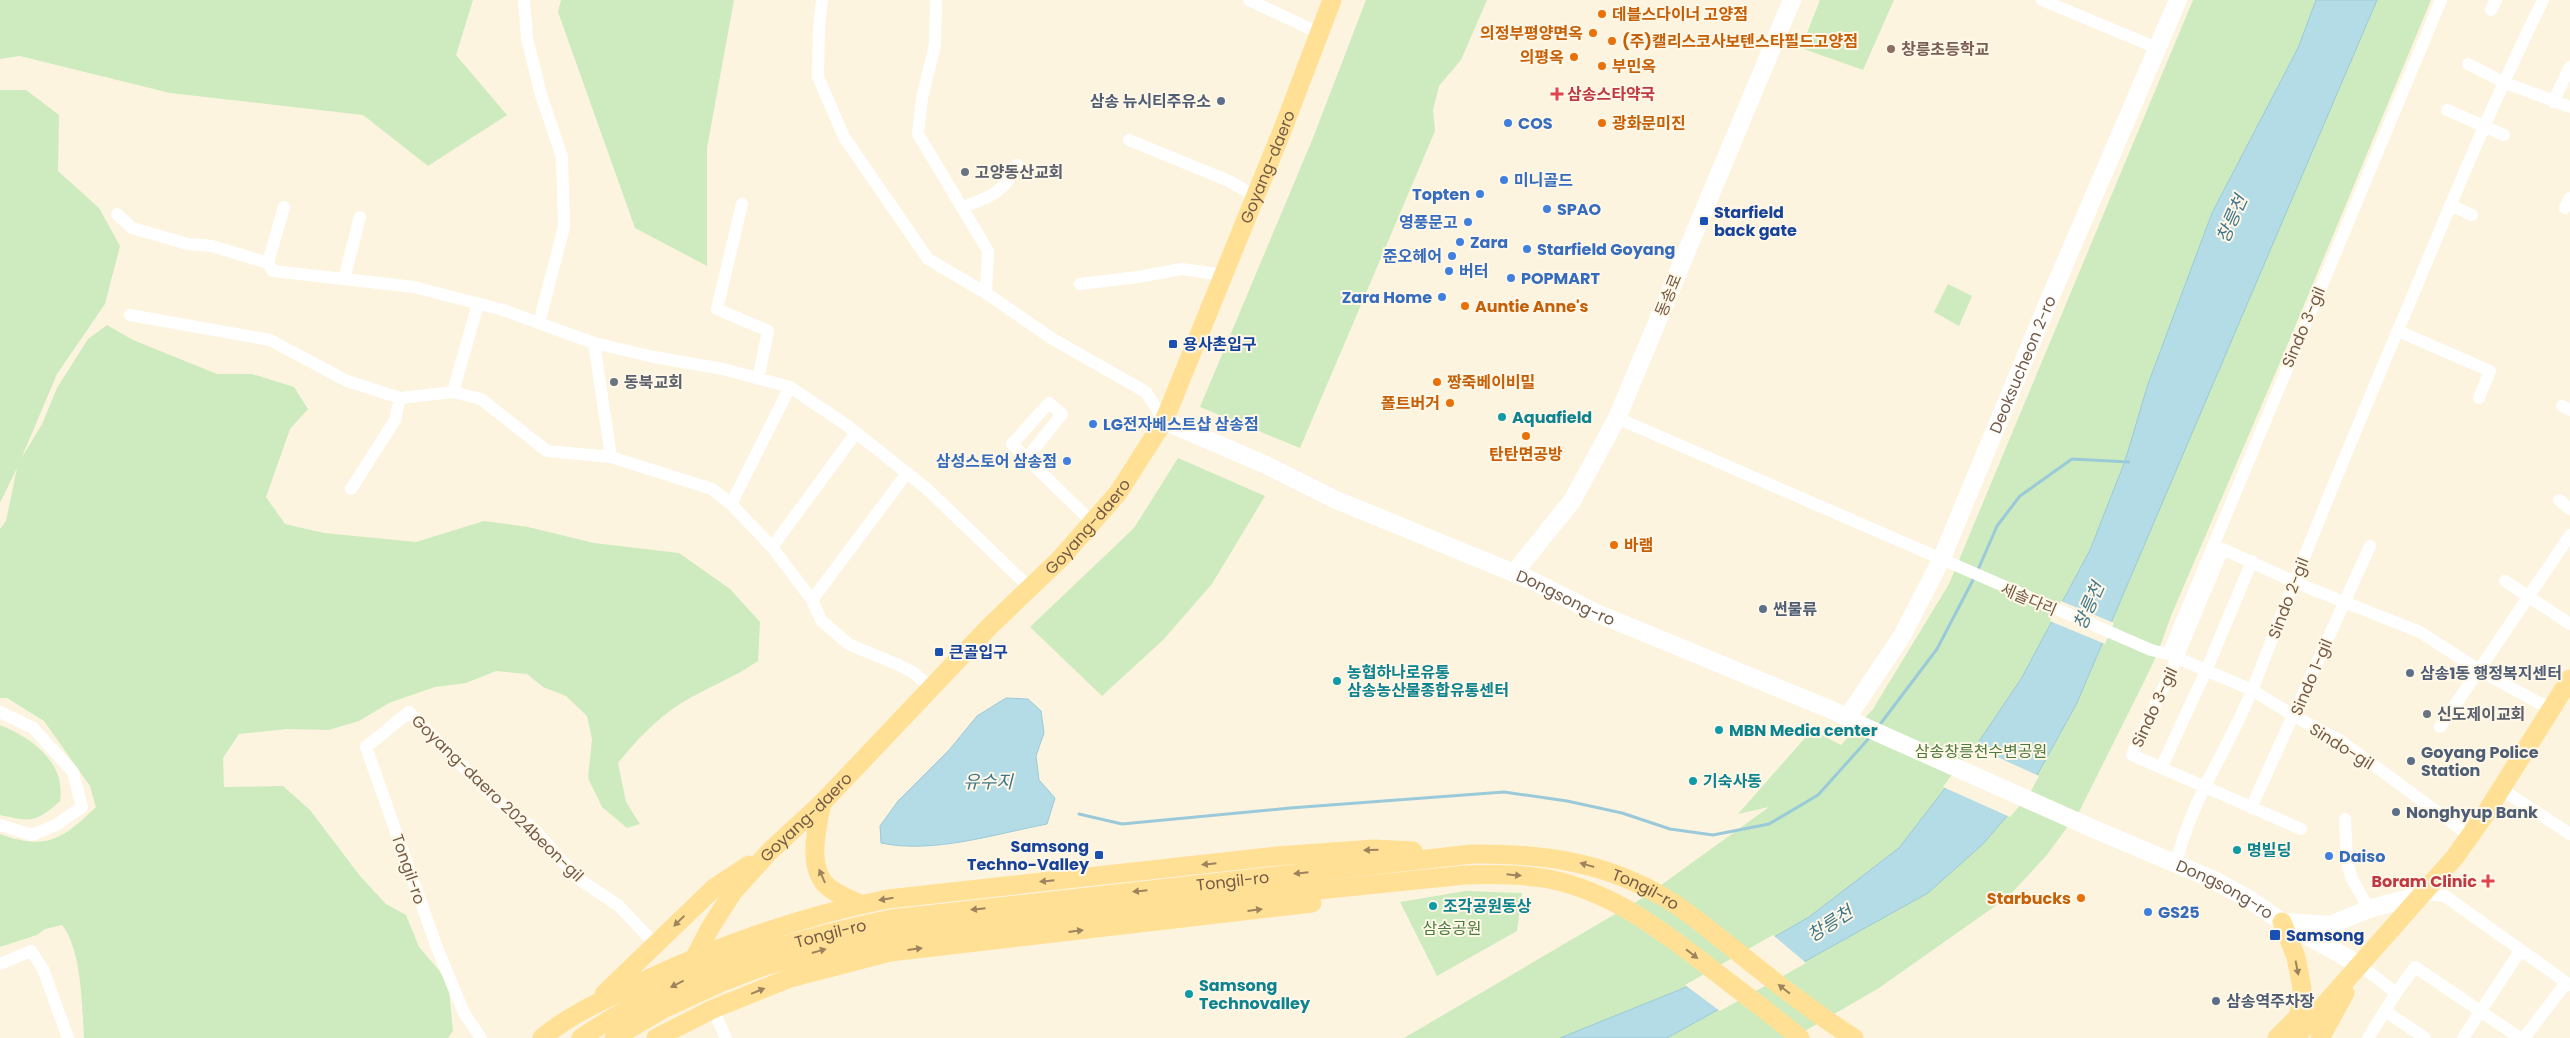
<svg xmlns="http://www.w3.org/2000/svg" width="2570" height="1038" viewBox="0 0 2570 1038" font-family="Poppins,'Noto Sans KR',sans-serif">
<rect width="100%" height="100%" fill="#fdf4e0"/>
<path fill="#cdebbe" d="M0,0H473L456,55L507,115L428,166L363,115L170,93L20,56L0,59Z
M561,0H734L707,148V266L635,228L558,12Z
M1366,0H1487L1461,60L1439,86L1433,110L1435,131L1300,448L1200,407L1313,138Z
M1820,0H1894L1863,70L1801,48Z
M2193,0H2431L2287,346L2171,616L2158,652L2143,684L2080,810L2046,856L2008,897L1879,988L1793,1038H1404L1646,896L1769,807L1738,814L1812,730L1841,745L1873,709L1949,584Z
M0,90H26L59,115L58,171L99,208L120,246L105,304L57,374L21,459L42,424L57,388L88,339L107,325L133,340L217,374H252L294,387L308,409L290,429L266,497L285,524L324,533L416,542L484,521L528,527L594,543L679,553L730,589L760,622L758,661C734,678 705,688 680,704C656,719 636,741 618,763L626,802L640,824L627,828L602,807L588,778L592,739L587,716L566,696L543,687L527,674L496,671L466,683L435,687L389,703L359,721L329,730L287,729L239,734L223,758L224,787L283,786L310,810L360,876L386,904L406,915L419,947L448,981L453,1031L448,1038H84C82,1007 82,950 62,925L45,929L37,935L0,947V834C46,851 63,839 96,807L90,786L44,721L7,698H0V529L6,521L17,468L0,503Z
M1948,284L1972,296L1959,326L1934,312Z
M1178,458L1265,496L1212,584L1163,640L1102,696L1030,627L1134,528Z
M0,725C32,738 66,762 60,801C36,823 31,822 0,815Z
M1465,891L1522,893L1517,931L1437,976L1400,902Z"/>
<path fill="#b4dce7" stroke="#9acad9" d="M2316,0H2377L2076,705L2027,793L1983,844L1928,893L1667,1038H1560L1689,986L1809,917L1899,848L1963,765L2021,679L2090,550L2125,461L2148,384L2212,213L2298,48Z
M1006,698L1028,699L1041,711L1044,733L1036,756L1039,780L1055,798L1047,824C995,834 933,854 881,843L880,826L898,801L950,749L977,716Z"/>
<path fill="#fdf4e0" d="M2061,601L2114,623L2105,644L2050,621Z
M1973,746L2039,776L2029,795L2010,817L1943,787Z
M1773,935L1806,963L1720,1011L1685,985Z"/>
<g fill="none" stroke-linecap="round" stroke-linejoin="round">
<path stroke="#9acad9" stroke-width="3" d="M1977,572L1997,526L2020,496L2072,459L2129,462
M1878,727L1937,649L1974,578
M1079,814L1122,824L1290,808L1504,792L1567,801L1622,813L1670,829L1713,835L1769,824L1818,795L1871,736"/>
<path stroke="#fff" stroke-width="12" d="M524,0L527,38L541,95L562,157L564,227L539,323
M822,0L819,26L818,77L844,137L928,259L986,293L1051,338L1146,392L1164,421
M936,0L935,45L922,98L918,134L988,251L986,293
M1249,0L1319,33
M2042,0L2157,48
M2491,10L2496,0
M2468,64L2503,82L2570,107
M2553,102L2570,67
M2447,110L2504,135
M1129,140L1229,181L1255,196
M742,204L717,309L768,331L758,379
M2450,205L2472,215
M963,207C990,197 1004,193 1017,165
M2565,208L2570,198
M117,214L132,228L188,244L212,246L268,263L273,271L414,287L503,310L594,343L654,357L723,369L790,387L845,424L926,488L1030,588
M268,263L284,207
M344,279L360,217
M1080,284L1138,277L1182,269L1223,275
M130,315L270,340L347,381L400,398L453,392L481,399L547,451L611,457L712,489L731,504L772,547L812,600L821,620L848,644L899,665L914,673L931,688
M2398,331L2490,371L2479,398
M594,343L611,457
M453,392L478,304
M2562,406L2570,410
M1617,418L2151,650L2168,654L2252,690L2294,716L2341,741L2470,836
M1027,458L1062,414L1049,403L1012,444L1093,523
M351,489L395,420L400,398
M2559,500L2570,509
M731,504L790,387
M772,547L856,433
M2505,581L2570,624
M812,600L907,473
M2168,654L2441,0
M2553,706L2539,703L2479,670L2570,535
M0,712L33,728L73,772L82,807L56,825L32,835L0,825
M2161,768L2206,671L2252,561
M2501,789L2570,834
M2251,808L2370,546
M2345,819L2347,861L2352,879L2369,909
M2301,829L2132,755L2177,658L2223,549L2294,582L2420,632L2479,670L2440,727
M2176,864C2190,800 2232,744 2255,683C2304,555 2356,428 2410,302C2452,201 2494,99 2543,0
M2424,894L2445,896L2570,985
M0,964L31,951L43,969L68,1038
M2360,965L2396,993L2368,1038
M2396,993L2415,967L2520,1038
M713,1009L726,1038
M2385,1011L2425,1038
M481,1038L464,1013L436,945L366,747L409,712L494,798L534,829L576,877L619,906L654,943
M2463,1038L2520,951
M2524,1038L2566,983"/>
<g stroke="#fff" stroke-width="18">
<path id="s1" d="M1164,421L1266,465L1334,499L1531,580L1594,612L1834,711L1865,727L2096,830L2212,879L2250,900L2282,922L2360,965"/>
<path d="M1514,573L1572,501L1617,418L1792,0"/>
<path id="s2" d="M1847,718L1902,636L1941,560L2047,305L2178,0"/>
<path d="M2287,922L2330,925L2369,909L2424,894"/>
</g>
<g stroke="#ffe095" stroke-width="19">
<path d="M822,803C817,826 807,865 826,885C835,894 850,899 860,904"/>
<path d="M2282,922L2296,957L2302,988L2299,1015"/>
<path id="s3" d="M695,957L710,928L733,892L769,852L822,803L989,627L1060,559L1118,493L1164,421L1282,131L1332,0"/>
<path d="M604,994L714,888L749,865"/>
<path d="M542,1038C570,1014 604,1000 637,984C717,946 801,916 888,899L1276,856L1374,849L1413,851"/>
<path id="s4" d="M581,1038C674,975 781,942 891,919L1472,854C1540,853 1606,862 1665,898C1687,910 1706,928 1726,943C1768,976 1809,1010 1854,1038"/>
<path d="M614,1038L663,1009L722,982L764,966L888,934L1465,875C1493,874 1521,874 1549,879C1617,893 1669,936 1722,977C1748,997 1775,1017 1800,1038"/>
<path d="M656,1038L713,1009L790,978L890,952L1312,903"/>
<path d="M2277,1038L2301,1014"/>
<path d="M2295,1038L2455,857L2484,816L2570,679"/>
<path d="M2320,1038L2345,993"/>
</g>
</g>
<defs><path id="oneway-solid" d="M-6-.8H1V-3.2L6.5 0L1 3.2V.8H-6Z" transform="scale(1.25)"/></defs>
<g fill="#9e835e">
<use href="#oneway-solid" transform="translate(1371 850) rotate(178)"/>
<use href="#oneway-solid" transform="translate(1209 864) rotate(174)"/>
<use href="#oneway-solid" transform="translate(1587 865) rotate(-164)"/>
<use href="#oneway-solid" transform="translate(1301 873) rotate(174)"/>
<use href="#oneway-solid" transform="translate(1514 875) rotate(6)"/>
<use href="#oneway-solid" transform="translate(822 876) rotate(-114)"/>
<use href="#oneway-solid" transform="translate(1047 881) rotate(174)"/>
<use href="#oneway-solid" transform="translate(1140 891) rotate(174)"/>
<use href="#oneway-solid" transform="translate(886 899) rotate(171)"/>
<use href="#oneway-solid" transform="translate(978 909) rotate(174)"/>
<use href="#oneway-solid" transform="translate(1255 910) rotate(-7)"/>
<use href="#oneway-solid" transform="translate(679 921) rotate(136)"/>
<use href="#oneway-solid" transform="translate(1076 931) rotate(-7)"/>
<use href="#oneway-solid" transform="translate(915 949) rotate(-7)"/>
<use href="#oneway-solid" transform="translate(819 951) rotate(-16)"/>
<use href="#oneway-solid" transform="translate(1692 954) rotate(38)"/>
<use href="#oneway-solid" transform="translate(2297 968) rotate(79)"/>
<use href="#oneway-solid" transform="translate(677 984) rotate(153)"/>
<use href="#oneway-solid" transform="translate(1784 989) rotate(-142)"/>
<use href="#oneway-solid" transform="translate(758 991) rotate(-22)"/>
</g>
<g fill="#e8710a" stroke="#fff7e7" stroke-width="2">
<circle cx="1602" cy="14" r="5"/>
<circle cx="1593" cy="33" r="5"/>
<circle cx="1612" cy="41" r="5"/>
<circle cx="1574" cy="57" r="5"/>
<circle cx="1602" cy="66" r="5"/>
<circle cx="1602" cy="123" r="5"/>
<circle cx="1465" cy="306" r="5"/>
<circle cx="1437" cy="382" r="5"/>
<circle cx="1450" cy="403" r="5"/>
<circle cx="1526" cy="436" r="5"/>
<circle cx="1614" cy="545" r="5"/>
<circle cx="2081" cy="898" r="5"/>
</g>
<circle fill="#8d6e63" stroke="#fff7e7" stroke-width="2" cx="1891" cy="49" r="5"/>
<g fill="#e0444e" stroke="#fff7e7" stroke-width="2">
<path d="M1554.5 86.5h5v5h5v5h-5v5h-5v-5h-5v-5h5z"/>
<path d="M2485.5 873.5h5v5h5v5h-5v5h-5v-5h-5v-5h5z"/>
</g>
<g fill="#5c6f8a" stroke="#fff7e7" stroke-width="2">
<circle cx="1221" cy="101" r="5"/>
<circle cx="1763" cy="609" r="5"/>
<circle cx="2410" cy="673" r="5"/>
<circle cx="2411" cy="761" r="5"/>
<circle cx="2396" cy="812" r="5"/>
<circle cx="2216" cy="1001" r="5"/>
</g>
<g fill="#3f7fe0" stroke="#fff7e7" stroke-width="2">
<circle cx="1508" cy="123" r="5"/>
<circle cx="1504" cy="180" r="5"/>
<circle cx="1480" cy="194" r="5"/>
<circle cx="1547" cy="209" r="5"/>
<circle cx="1468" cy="222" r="5"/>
<circle cx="1460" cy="242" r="5"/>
<circle cx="1527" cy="249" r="5"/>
<circle cx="1452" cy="256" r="5"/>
<circle cx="1449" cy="271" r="5"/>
<circle cx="1511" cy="278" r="5"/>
<circle cx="1442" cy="297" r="5"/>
<circle cx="1093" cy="424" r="5"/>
<circle cx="1067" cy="461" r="5"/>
<circle cx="2329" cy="856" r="5"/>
<circle cx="2148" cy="912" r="5"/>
</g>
<g fill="#6b7280" stroke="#fff7e7" stroke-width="2">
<circle cx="965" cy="172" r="5"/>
<circle cx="614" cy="382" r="5"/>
<circle cx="2427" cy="714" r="5"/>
</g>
<g fill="#1a4fb4" stroke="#fff7e7" stroke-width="2">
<rect x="1699" y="216" width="10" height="10" rx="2.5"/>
<rect x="1168" y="339" width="10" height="10" rx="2.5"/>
<rect x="934" y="647" width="10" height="10" rx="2.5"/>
<rect x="1094" y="850" width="10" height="10" rx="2.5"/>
<rect x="2269" y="929" width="12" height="12" rx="2.5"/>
</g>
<g fill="#0f9aa8" stroke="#fff7e7" stroke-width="2">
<circle cx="1502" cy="417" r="5"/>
<circle cx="1337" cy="681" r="5"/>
<circle cx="1719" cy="730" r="5"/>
<circle cx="1693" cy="781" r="5"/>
<circle cx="2237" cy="850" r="5"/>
<circle cx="1433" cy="906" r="5"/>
<circle cx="1189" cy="994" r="5"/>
</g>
<g text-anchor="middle" stroke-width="4" stroke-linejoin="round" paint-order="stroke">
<g font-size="16" font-weight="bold" fill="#c56008" stroke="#fff7e7" text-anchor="start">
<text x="1612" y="20">데블스다이너 고양점</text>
<text x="1583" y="39" text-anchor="end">의정부평양면옥</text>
<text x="1622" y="47">(주)캘리스코사보텐스타필드고양점</text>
<text x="1564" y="63" text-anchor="end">의평옥</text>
<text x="1612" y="72">부민옥</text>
<text x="1612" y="129">광화문미진</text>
<text x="1475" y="312">Auntie Anne's</text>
<text x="1447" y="388">짱죽베이비밀</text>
<text x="1440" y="409" text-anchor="end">폴트버거</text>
<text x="1526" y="460" text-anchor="middle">탄탄면공방</text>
<text x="1624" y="551">바램</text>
<text x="2071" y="904" text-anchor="end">Starbucks</text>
</g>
<g font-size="16" font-weight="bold" fill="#785e54" stroke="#fff7e7" text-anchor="start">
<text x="1901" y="55">창릉초등학교</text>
</g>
<g font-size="16" font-weight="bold" fill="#be3a42" stroke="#fff7e7" text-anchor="start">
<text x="1567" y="100">삼송스타약국</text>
<text x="2477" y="887" text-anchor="end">Boram Clinic</text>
</g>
<g font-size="16" font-weight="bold" fill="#4e5e75" stroke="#fff7e7" text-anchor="start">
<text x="1211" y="107" text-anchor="end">삼송 뉴시티주유소</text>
<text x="1773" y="615">썬물류</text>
<text x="2420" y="679">삼송1동 행정복지센터</text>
<text x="2421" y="758">Goyang Police<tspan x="2421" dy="18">Station</tspan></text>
<text x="2406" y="818">Nonghyup Bank</text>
<text x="2226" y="1007">삼송역주차장</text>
</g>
<g font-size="16" font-weight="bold" fill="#366cbe" stroke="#fff7e7" text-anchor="start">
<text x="1518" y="129">COS</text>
<text x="1514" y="186">미니골드</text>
<text x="1470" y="200" text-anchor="end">Topten</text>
<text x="1557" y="215">SPAO</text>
<text x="1458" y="228" text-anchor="end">영풍문고</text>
<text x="1470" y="248">Zara</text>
<text x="1537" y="255">Starfield Goyang</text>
<text x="1442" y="262" text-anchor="end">준오헤어</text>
<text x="1459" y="277">버터</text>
<text x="1521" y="284">POPMART</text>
<text x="1432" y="303" text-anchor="end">Zara Home</text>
<text x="1103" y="430">LG전자베스트샵 삼송점</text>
<text x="1057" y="467" text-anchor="end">삼성스토어 삼송점</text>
<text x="2339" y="862">Daiso</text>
<text x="2158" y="918">GS25</text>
</g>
<g font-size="16" fill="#755b46" stroke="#fff7e7">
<text dy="6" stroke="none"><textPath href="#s3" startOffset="990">Goyang-daero</textPath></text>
<text transform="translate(1668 295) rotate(-68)" y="6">동송로</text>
<text transform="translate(2303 327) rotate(-67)" y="6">Sindo 3-gil</text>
<text dy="6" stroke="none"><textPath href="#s2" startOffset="396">Deoksucheon 2-ro</textPath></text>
<text dy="6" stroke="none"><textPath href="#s3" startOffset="585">Goyang-daero</textPath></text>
<text dy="6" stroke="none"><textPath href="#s1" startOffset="439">Dongsong-ro</textPath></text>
<text transform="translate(2288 598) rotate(-69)" y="6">Sindo 2-gil</text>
<text transform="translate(2029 599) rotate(23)" y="6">세솔다리</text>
<text transform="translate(2311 677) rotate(-67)" y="6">Sindo 1-gil</text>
<text transform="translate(2154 707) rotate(-65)" y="6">Sindo 3-gil</text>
<text transform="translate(2342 746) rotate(32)" y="6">Sindo-gil</text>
<text transform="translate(498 798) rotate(44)" y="6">Goyang-daero 2024beon-gil</text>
<text dy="6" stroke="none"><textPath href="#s3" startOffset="180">Goyang-daero</textPath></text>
<text transform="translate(409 869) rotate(71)" y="6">Tongil-ro</text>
<text dy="6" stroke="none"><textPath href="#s4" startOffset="678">Tongil-ro</textPath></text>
<text dy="6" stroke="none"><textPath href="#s4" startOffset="1098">Tongil-ro</textPath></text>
<text dy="6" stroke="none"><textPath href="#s1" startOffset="1160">Dongsong-ro</textPath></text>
<text dy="6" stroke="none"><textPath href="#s4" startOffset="272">Tongil-ro</textPath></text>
</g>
<g font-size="16" font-weight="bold" fill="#5b616d" stroke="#fff7e7" text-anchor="start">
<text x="975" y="178">고양동산교회</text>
<text x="624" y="388">동북교회</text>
<text x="2437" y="720">신도제이교회</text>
</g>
<g font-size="16" font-weight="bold" fill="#164399" stroke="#fff7e7" text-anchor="start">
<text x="1714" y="218">Starfield<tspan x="1714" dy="18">back gate</tspan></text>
<text x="1183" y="350">용사촌입구</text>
<text x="949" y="658">큰골입구</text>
<text x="1089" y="852" text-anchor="end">Samsong<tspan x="1089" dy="18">Techno-Valley</tspan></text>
<text x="2286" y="941">Samsong</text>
</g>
<g font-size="16" font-weight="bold" fill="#0d838f" stroke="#fff7e7" text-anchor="start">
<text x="1512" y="423">Aquafield</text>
<text x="1347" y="678">농협하나로유통<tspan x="1347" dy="18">삼송농산물종합유통센터</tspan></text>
<text x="1729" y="736">MBN Media center</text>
<text x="1703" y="787">기숙사동</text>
<text x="2247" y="856">명빌딩</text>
<text x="1443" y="912">조각공원동상</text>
<text x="1199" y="991">Samsong<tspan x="1199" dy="18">Technovalley</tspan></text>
</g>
<g font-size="16" fill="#4b7b3e" stroke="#fff7e7">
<text x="1981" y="757">삼송창릉천수변공원</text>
<text x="1452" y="934">삼송공원</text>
</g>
<g font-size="18" font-style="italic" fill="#3f778a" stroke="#fff7e7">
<text transform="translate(2232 219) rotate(-66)" y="6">창릉천</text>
<text transform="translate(2089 606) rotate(-66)" y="6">창릉천</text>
<text x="988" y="788">유수지</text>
<text transform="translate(1830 924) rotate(-33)" y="6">창릉천</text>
</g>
</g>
</svg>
